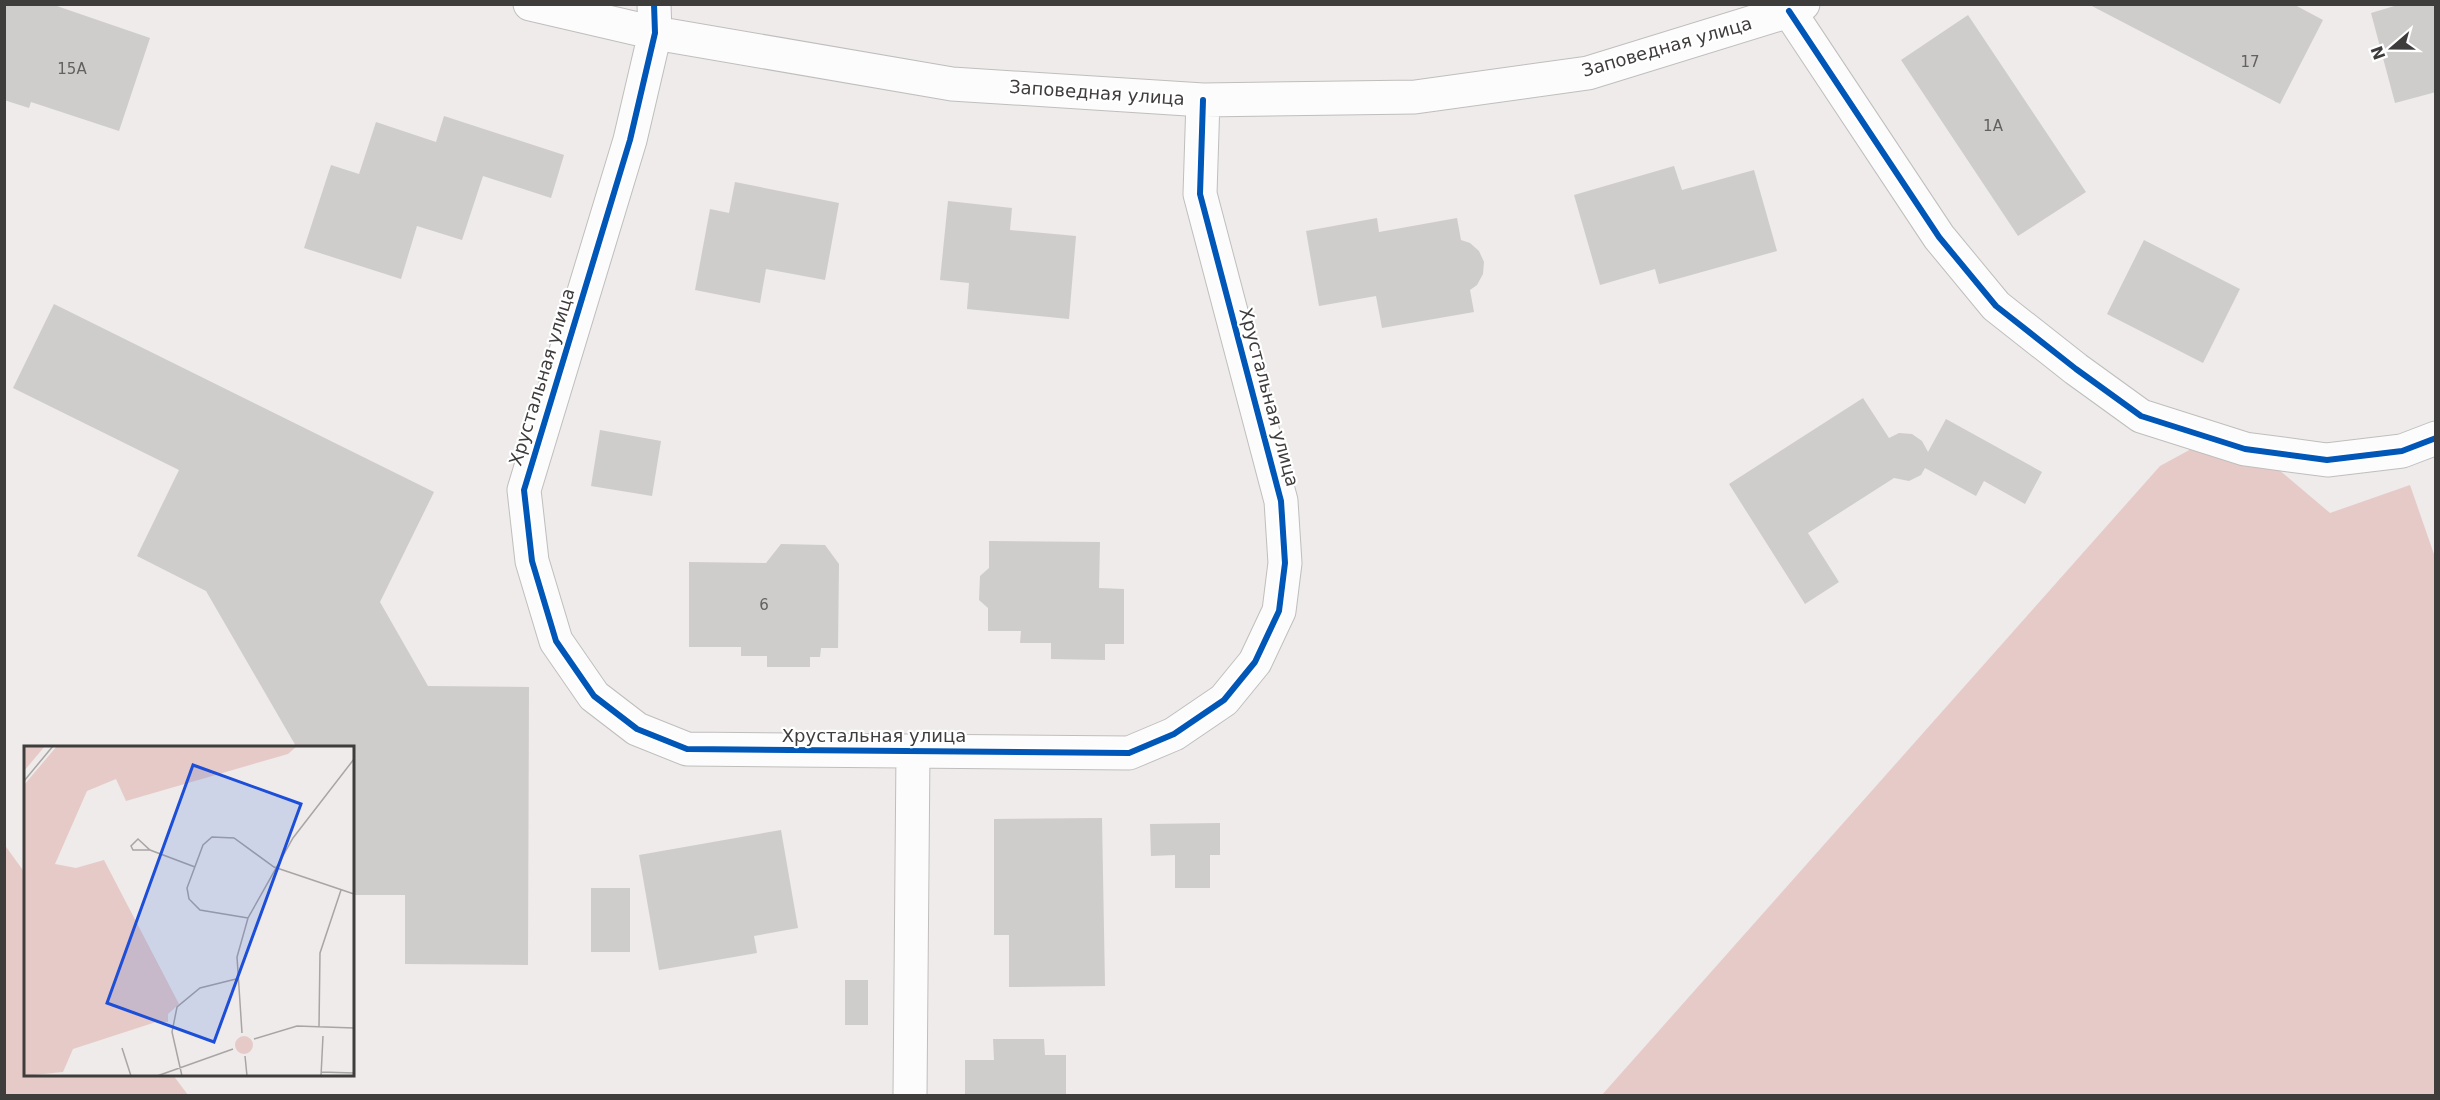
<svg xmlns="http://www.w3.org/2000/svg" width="2440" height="1100" viewBox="0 0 2440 1100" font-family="'DejaVu Sans',sans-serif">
<rect width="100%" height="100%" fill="#eeebea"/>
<path fill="#e6cac8" d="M2204,442L2278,469L2330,513L2410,485L2436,560L2435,1095L1601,1096L2160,466Z
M4,844L25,873L26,1074L173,1075L188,1095H5Z"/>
<path fill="#cfcccc" d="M4,4H51L150,38L119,131L31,102L29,108L4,100Z
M2088,4H2293L2323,20L2280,104Z
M2401,4H2436V92L2395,103L2371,13Z
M1968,15L2086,192L2018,236L1901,60Z
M444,116L564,155L551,198L483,176L462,240L417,226L401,279L304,248L331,165L359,174L376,122L436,142Z
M1674,166L1682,190L1754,170L1777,251L1659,284L1655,269L1600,285L1574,195Z
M735,182L839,203L825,280L766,269L760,303L695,290L710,209L729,213Z
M948,201L1012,208L1010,230L1076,236L1069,319L967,309L969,283L940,280Z
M1377,218L1379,232L1457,218L1461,240L1470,243L1479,251L1484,262L1483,274L1477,285L1470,290L1474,312L1382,328L1376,296L1319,306L1306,231Z
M2144,240L2240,289L2203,363L2107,314Z
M54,304L434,492L380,602L428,686L529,687L528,965L405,964V895H352V748H297L206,591L137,556L179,470L13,388Z
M1863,398L1889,438L1899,433L1912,434L1922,441L1928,452L1946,419L2042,472L2025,504L1984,481L1976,496L1925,468L1921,475L1909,481L1894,478L1808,533L1839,582L1805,604L1729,484Z
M600,430L661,441L652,496L591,486Z
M989,541L1100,542L1099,588L1124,589V644H1105V660L1051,659V643H1020L1021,631H988V608L979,600L980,576L989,568Z
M781,544L825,545L839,564L838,648H821L820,657H810V667H767V656H741V647H689V562L766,563Z
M1102,818L1105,986L1009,987V935H994V819Z
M1220,823V855H1210V888H1175V855L1151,856L1150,824Z
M781,830L798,928L754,936L757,953L659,970L639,855Z
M591,888H630V952H591Z
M845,980H868V1025H845Z
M993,1039H1044L1045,1055H1066V1096H965V1060H994Z"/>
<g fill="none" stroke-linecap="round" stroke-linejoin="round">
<defs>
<path id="minor" d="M530,4L655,33L952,84L1203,100L1415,97L1588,73L1789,11L1803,4
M654,4L655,33L630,140L524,490L532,561L556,641L594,696L637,729L687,749L1129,753L1174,734L1224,700L1255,662L1279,611L1285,563L1281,501L1200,194L1203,100
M1789,11L1939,237L1996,306L2076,369L2141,416L2245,449L2327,460L2402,451L2436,438
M910,1096L913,751"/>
</defs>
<use href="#minor" stroke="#c0bebd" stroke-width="35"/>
<use href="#minor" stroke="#fcfcfc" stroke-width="33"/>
<defs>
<path id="cycleway" d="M654,4L655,33L630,140L524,490L532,561L556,641L594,696L637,729L687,749L1129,753L1174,734L1224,700L1255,662L1279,611L1285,563L1281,501L1200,194L1203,100
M1789,11L1939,237L1996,306L2076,369L2141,416L2245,449L2327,460L2402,451L2436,438"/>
</defs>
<use href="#cycleway" stroke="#fff" stroke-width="10"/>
<use href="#cycleway" stroke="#0057b8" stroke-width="6"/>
</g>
<g text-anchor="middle" stroke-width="4.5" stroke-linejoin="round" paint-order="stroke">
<g font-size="15" fill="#636060">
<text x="2250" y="67">17</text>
<text x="72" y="74">15А</text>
<text x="1993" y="131">1А</text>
<text x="764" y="610">6</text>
</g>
<g font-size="18" fill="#3f3c3c" stroke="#fff">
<text transform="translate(1667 47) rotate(-16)" y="6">Заповедная улица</text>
<text transform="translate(1097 93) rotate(4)" y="6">Заповедная улица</text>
<text transform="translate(542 377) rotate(-73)" y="6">Хрустальная улица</text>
<text transform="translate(1269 397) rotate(75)" y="6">Хрустальная улица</text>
<text x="874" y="742">Хрустальная улица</text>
</g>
</g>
<g transform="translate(24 746)">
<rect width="330" height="330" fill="#eeebea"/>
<path d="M0,0H21L0,25ZM33,0H273L264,8L102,55L92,33L63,45L31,118L52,122L80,114L155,258L144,268V276H132L49,303L39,326L0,330V39ZM211 299a9 9 0 1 1 18 0a9 9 0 1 1-18 0Z" fill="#e6cac8"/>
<path fill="none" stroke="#a8a5a4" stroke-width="1.5" d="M0,35L29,0M126,104H109L107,100L114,93L126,104L171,121M224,172L176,164L165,153L163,142L179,99L188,91L210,92L250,121L330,148M295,281L296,207L317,144M218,287L213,211L224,172L269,92L330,13M230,293L273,280L330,282M98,302L107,330M221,310L223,330M297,326L330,327M133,330L209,303M158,330L148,286L153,261L176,242L212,233M297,330L299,290"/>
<path fill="#1d4ed8" fill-opacity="0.15" stroke="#1d4ed8" stroke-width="3" d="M169,19L277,58L190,296L83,257Z"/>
<rect width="330" height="330" fill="none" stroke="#3f3c3c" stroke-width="3"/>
</g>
<rect width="2440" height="1100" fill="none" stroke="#3f3c3c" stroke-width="12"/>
<g transform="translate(2392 48) rotate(250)" stroke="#ffffff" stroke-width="4.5" paint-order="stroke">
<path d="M0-4.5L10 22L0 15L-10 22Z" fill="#3f3c3c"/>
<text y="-9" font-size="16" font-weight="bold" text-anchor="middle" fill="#3f3c3c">N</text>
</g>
</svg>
